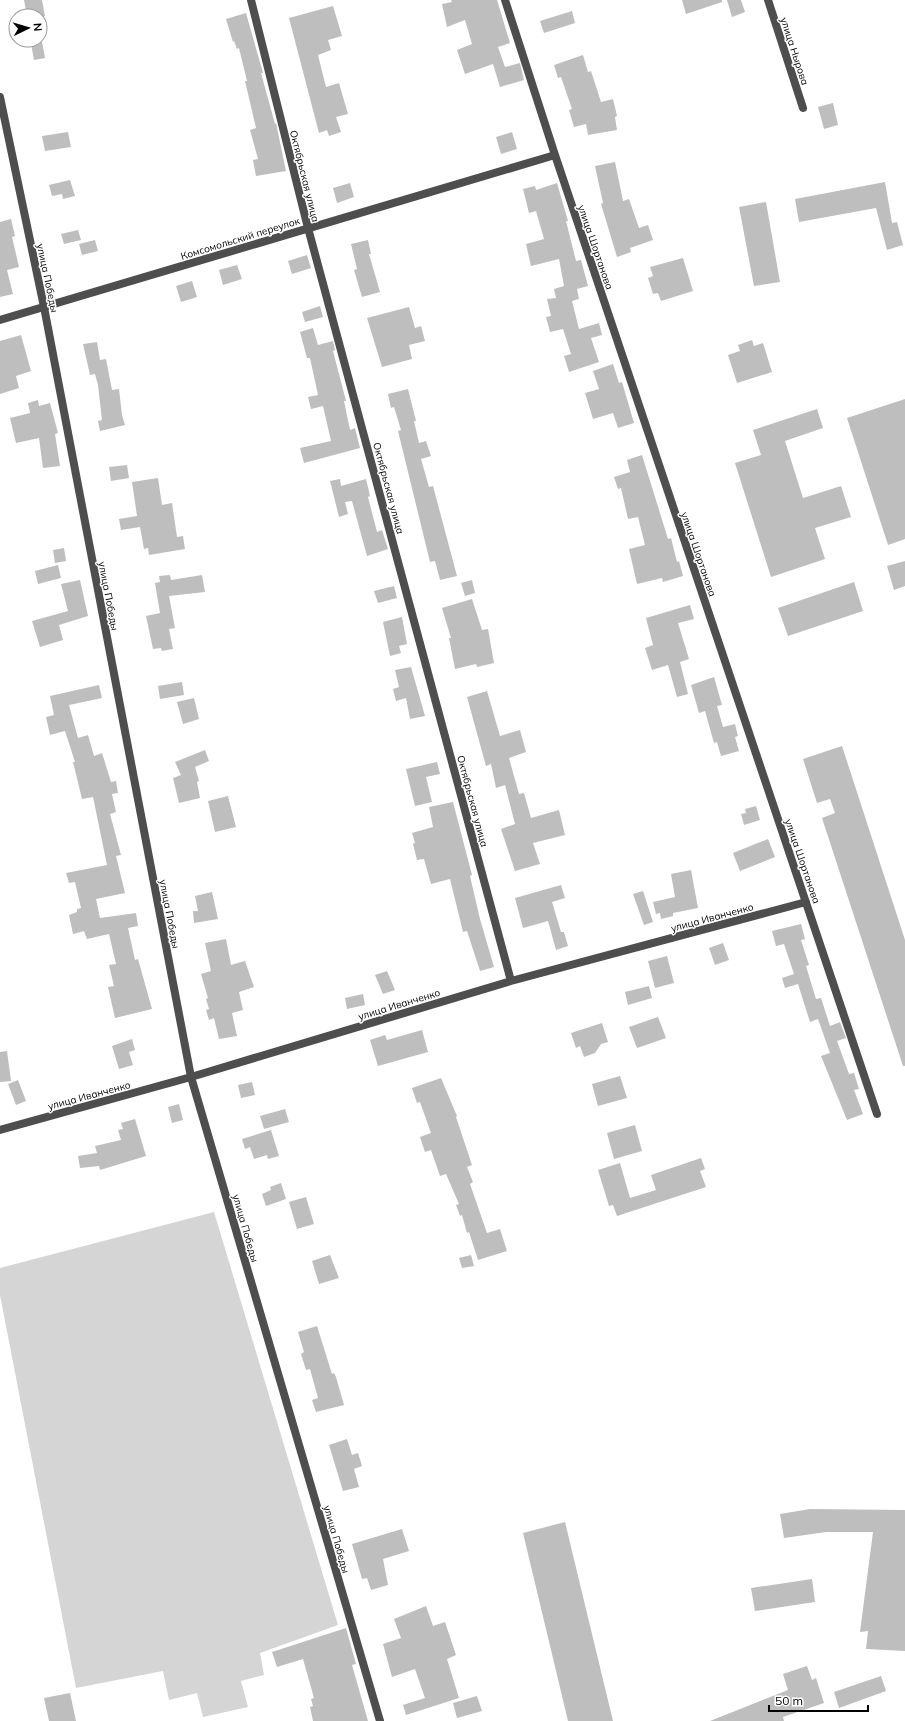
<svg xmlns="http://www.w3.org/2000/svg" width="905" height="1721" viewBox="0 0 905 1721" font-family="Mulish,sans-serif">
<rect width="100%" height="100%" fill="#fff"/>
<path fill="#d5d5d5" d="M214,1212L338,1625L260,1653L264,1675L241,1681L248,1707L203,1717L197,1693L169,1700L163,1671L76,1688L0,1295V1268Z"/>
<path fill="#bebebe" d="M24,0H42L45,16H27Z
M451,0H497L510,43L498,47L505,67L520,63L524,80L500,87L493,64L465,74L457,50L472,44L465,20L447,27L442,4L452,2Z
M682,0H722V2L686,14Z
M727,0H741L745,12L732,17Z
M333,6L342,36L328,40L331,50L318,55L326,87L339,83L348,114L336,117L341,132L329,136L327,130L319,133L289,18Z
M572,11L575,23L544,33L540,21Z
M246,13L263,73H261L275,124L276,123L286,171L256,176L253,160L258,159L250,130L256,128L245,81H247L239,48L237,49L234,41L233,42L226,19Z
M42,42L45,58L34,60L31,44Z
M583,55L588,72L591,71L601,102L613,99L617,116L615,117L617,130L588,135L586,124L574,127L569,110L572,109L561,77L558,78L554,65Z
M833,103L838,125L824,129L818,107Z
M68,132L71,147L45,151L42,136Z
M512,132L517,149L501,154L496,137Z
M615,162L623,201L629,199L639,228L648,225L653,240L630,248L631,252L617,257L601,204L603,203L595,166Z
M70,180L75,196L63,199L62,194L52,196L49,185Z
M885,182L892,223L897,222L903,245L887,250L876,208L799,222L795,199Z
M350,183L354,197L337,203L333,188Z
M557,183L568,221H566L576,261L581,260L588,286L577,289L579,299L572,301L579,329L599,323L602,335L591,338L599,362L569,372L564,356L571,354L563,329L550,332L546,317L551,316L547,299L556,298L554,289L564,286L559,259L531,266L526,244L544,239L536,211L529,213L523,189L535,186L536,190Z
M766,202L780,282L754,286L739,207Z
M11,219L15,236L12,237L19,267L7,270L13,294L0,297V222Z
M78,230L81,240L64,244L61,234Z
M95,240L98,251L82,255L79,244Z
M368,240L371,254H369L380,292L362,297L354,270L357,269L351,244Z
M307,255L311,268L292,274L288,261Z
M683,258L693,291L661,301L658,293L653,294L648,278L653,276L650,267Z
M237,265L242,279L223,285L219,270Z
M192,281L197,297L181,302L176,286Z
M320,306L323,317L305,322L302,312Z
M409,307L415,328L421,326L425,341L409,345L412,359L382,367L367,318Z
M313,328L318,345L333,341L335,350L333,351L346,401H344L350,430L355,428L360,448L304,463L300,448L331,441L323,406L311,409L308,397L318,395L310,358H307L300,332Z
M21,335L31,371L16,376L19,388L0,394V341Z
M752,340L754,346L763,343L772,372L737,383L728,355L740,351L738,345Z
M97,342L100,360L106,359L112,390L119,389L122,415L125,425L100,431L98,421L102,420L98,385L95,374L90,375L83,344Z
M613,364L619,383L622,382L634,423L618,428L613,413L593,419L585,393L599,389L593,371Z
M408,389L416,421H414L419,443L426,441L431,456L421,459L429,487L433,486L457,576L440,580L435,561L430,562L398,431L401,430L394,407L391,408L388,394Z
M905,399V539L888,545L847,418Z
M38,400L39,406L50,403L58,433L55,434L60,466L43,468L39,438L16,443L10,418L30,413L28,403Z
M817,409L823,428L785,441L803,498L841,486L851,517L815,528L825,559L771,577L735,463L761,455L753,430Z
M642,455L668,539L671,538L677,562L679,561L683,576L663,582L662,578L637,584L629,549L645,545L638,517L628,519L621,488L618,489L614,477L630,472L627,460Z
M127,465L129,478L111,481L109,467Z
M158,478L162,505L172,503L177,537L183,536L185,549L149,555L148,548L144,549L140,527L121,530L119,519L137,516L132,482Z
M340,479L341,486L366,479L370,496L368,497L377,532L382,530L388,549L367,556L352,501L345,502L348,514L339,517L330,481Z
M64,548L66,561L55,563L53,550Z
M905,561V586L894,590L887,566Z
M58,565L61,578L38,584L35,571Z
M170,575L171,580L202,575L205,592L169,596L175,628L169,629L173,649L162,651L161,648L153,649L146,616L160,613L155,583L160,582L159,576Z
M80,580L88,616L59,625L63,640L40,647L32,621L68,611L61,584Z
M472,580L475,593L465,596L461,583Z
M854,582L863,611L788,636L778,608Z
M394,586L397,598L378,603L374,591Z
M472,599L482,630L488,629L494,663L477,667L476,664L455,669L449,638H451L442,608Z
M690,605L694,619L678,623L689,659L680,662L688,694L677,697L668,665L652,670L645,648L653,645L646,618Z
M402,617L407,644L399,646L401,653L390,656L383,622Z
M411,667L425,716L410,719L406,698L396,701L393,689L399,687L395,670Z
M714,677L722,705L717,706L723,727L735,724L738,736L735,737L739,751L721,756L717,742L714,743L705,711L699,713L691,685Z
M182,682L184,695L160,699L158,686Z
M99,685L102,698L69,705L78,738L88,735L94,756L102,753L111,782L116,781L118,793L112,794L116,812L110,814L121,855L116,856L125,893L96,899L100,918L136,913L138,926L128,928L135,960L138,959L152,1009L115,1018L108,987L114,986L109,965L116,964L109,934L87,939L84,931L73,934L69,915L77,912V909L81,908L75,882L69,883L66,873L107,865L93,797L82,799L73,762H75L65,731L50,735L46,717L54,715L50,696Z
M487,691L500,736L520,730L526,752L509,758L519,794L524,793L531,818L559,810L565,835L533,843L540,864L515,871L501,829L515,824L505,785L496,788L491,764L486,766L467,697Z
M194,698L199,719L183,724L177,702Z
M842,746L905,940V1066H903L822,818L835,813L830,799L817,803L803,759Z
M205,750L209,761L195,767L199,781L197,782L200,798L179,803L173,778L181,775L175,762Z
M437,762L440,774L426,777L432,802L415,806L406,769Z
M228,796L236,827L215,832L208,801Z
M453,802L472,875L470,876L480,919L494,967L480,971L467,931L463,932L450,879L431,884L424,859L417,860L413,844L415,843L412,833L433,827L429,807Z
M756,806L760,820L744,825L741,814L746,813L745,809Z
M768,839L775,857L740,871L733,853Z
M691,870L698,908L673,913V916L661,919L660,913L656,914L653,902L675,897L671,874Z
M561,885L565,898L552,902L561,932H564L568,946L556,950L548,921L523,928L515,898Z
M643,891L653,922L644,925L633,894Z
M212,892L218,919L194,923L193,911H198L195,896Z
M801,924L805,939L801,940L809,965L806,966L816,999L821,998L830,1026L840,1022L846,1038L837,1041L849,1074L854,1073L859,1089L854,1090L863,1114L847,1120L821,1056L830,1053L818,1019L810,1022L798,984L785,988L782,978L794,974L784,944L776,946L772,931Z
M226,939L231,965L245,961L254,987L239,992L243,1010L232,1013L237,1036L219,1039L214,1018L209,1020L206,1010L209,1009L206,999L208,998L201,974L211,971L205,943Z
M723,943L729,960L715,965L709,948Z
M667,956L674,983L655,988L648,961Z
M387,971L395,990L383,994L375,975Z
M649,986L652,998L628,1005L625,992Z
M363,994L365,1005L347,1009L345,998Z
M658,1017L666,1038L637,1048L629,1027Z
M602,1023L608,1042L601,1044L595,1053L584,1057L580,1046L576,1048L571,1033Z
M422,1030L428,1052L378,1066L370,1040L385,1035L387,1040Z
M132,1039L135,1050L129,1052L133,1065L119,1069L112,1046Z
M7,1051L11,1081L0,1082V1052Z
M620,1076L627,1098L598,1106L592,1084Z
M441,1078L457,1116L456,1117L472,1165L467,1167L473,1182L470,1184L487,1233L500,1229L507,1251L478,1260L469,1232L467,1233L462,1215L460,1216L456,1205L459,1204L446,1174L440,1176L431,1150L425,1152L420,1137L431,1133L420,1102L417,1103L412,1088Z
M18,1080L26,1101L16,1105L8,1084Z
M252,1082L255,1095L241,1098L238,1085Z
M179,1104L183,1120L172,1123L168,1107Z
M285,1109L289,1122L264,1129L260,1116Z
M135,1119L146,1156L100,1170L99,1166L80,1168L78,1156L97,1153L95,1146L121,1140L118,1130L123,1129L121,1123Z
M635,1125L642,1151L614,1159L607,1133Z
M271,1130L279,1156L268,1159L267,1155L254,1159L250,1147L245,1149L242,1139Z
M701,1158L705,1169L700,1171L706,1187L617,1216L613,1205L609,1206L598,1170L620,1163L630,1198L656,1190L651,1175Z
M281,1183L286,1199L266,1206L262,1194L271,1190L270,1187Z
M306,1197L314,1224L297,1229L289,1202Z
M330,1255L339,1278L319,1284L312,1261Z
M471,1255L474,1266L462,1268L459,1258Z
M317,1326L332,1374L334,1373L336,1377L344,1405L316,1412L312,1400L318,1398L310,1369L306,1370L301,1354L304,1352L298,1332Z
M347,1439L352,1455L358,1453L362,1466L354,1469L359,1487L343,1491L329,1445Z
M810,1509L905,1510V1651L866,1649L868,1631L860,1632L873,1532H826L784,1538L780,1514Z
M565,1522L613,1721H568L523,1533Z
M402,1529L409,1551L383,1559L388,1585L371,1590L367,1578L362,1579L352,1544Z
M812,1579L815,1602L755,1611L751,1588Z
M426,1606L433,1626L445,1622L456,1655L447,1659L459,1698L406,1715L403,1705L425,1698L415,1669L392,1677L383,1644L401,1638L394,1619Z
M346,1628L356,1664L352,1665L368,1721H313L310,1707L313,1706L311,1699L314,1698L303,1659L277,1667L272,1652Z
M807,1666L812,1680L816,1678L824,1703L783,1717L784,1721H710L788,1690L783,1674Z
M881,1676L886,1691L839,1708L834,1692Z
M70,1693L76,1721H49L44,1698Z
M477,1696L482,1711L457,1718L453,1703Z"/>
<g fill="none" stroke-linecap="round" stroke-linejoin="round">
<path stroke="#4e4e4e" stroke-width="8" d="M251,0L308,228L511,981
M505,0L555,155L877,1114
M768,0L803,108
M0,97L44,307L191,1077L380,1721
M0,320L555,155
M0,1130L191,1077L511,981L806,902"/>
</g>
<g text-anchor="middle" stroke-width="3" stroke-linejoin="round" paint-order="stroke">
<g font-size="10" fill="#000" stroke="#fff">
<text transform="translate(795 51) rotate(72)" y="4">улица Нырова</text>
<text transform="translate(305 176) rotate(76)" y="4">Октябрьская улица</text>
<text transform="translate(240 238) rotate(-17)" y="4">Комсомольский переулок</text>
<text transform="translate(596 247) rotate(71)" y="4">улица Шортанова</text>
<text transform="translate(48 278) rotate(78)" y="4">улица Победы</text>
<text transform="translate(389 488) rotate(75)" y="4">Октябрьская улица</text>
<text transform="translate(699 554) rotate(71)" y="4">улица Шортанова</text>
<text transform="translate(109 596) rotate(79)" y="4">улица Победы</text>
<text transform="translate(473 801) rotate(75)" y="4">Октябрьская улица</text>
<text transform="translate(803 861) rotate(71)" y="4">улица Шортанова</text>
<text transform="translate(170 914) rotate(79)" y="4">улица Победы</text>
<text transform="translate(712 917) rotate(-15)" y="4">улица Иванченко</text>
<text transform="translate(399 1004) rotate(-17)" y="4">улица Иванченко</text>
<text transform="translate(89 1095) rotate(-15)" y="4">улица Иванченко</text>
<text transform="translate(246 1228) rotate(74)" y="4">улица Победы</text>
<text transform="translate(337 1539) rotate(74)" y="4">улица Победы</text>
</g>
</g>
<g transform="translate(28 28) rotate(85)"><circle r="19" fill="#ffffff" stroke="#999999"/>
<path d="M0-3L7 15L0 10L-7 15Z" fill="#000000"/>
<text y="-6" font-size="11" font-weight="bold" text-anchor="middle" fill="#000000">N</text>
</g>
<path d="M769 1705v6h99v-6" fill="none" stroke="#000000" stroke-width="2"/>
<text x="775" y="1705" font-size="12" fill="#000000" stroke="#ffffff" stroke-width="3" paint-order="stroke">50 m</text>
</svg>
